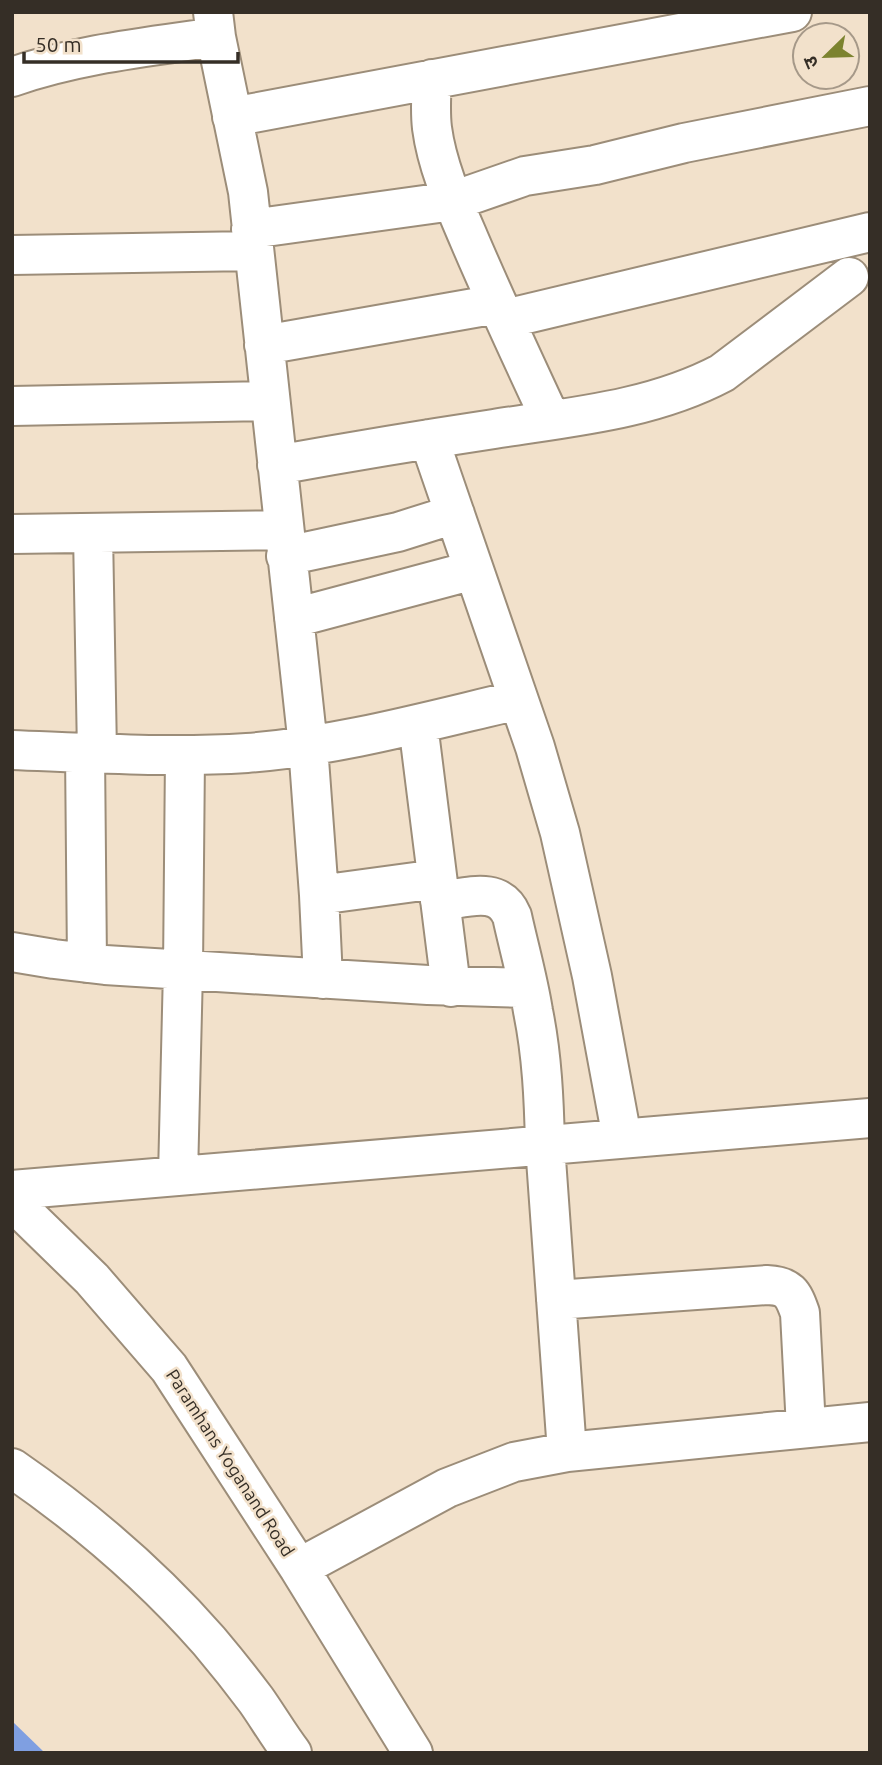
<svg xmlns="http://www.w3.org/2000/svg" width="882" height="1765" viewBox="0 0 882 1765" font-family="Ubuntu,'Noto Sans Devanagari',sans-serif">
<rect width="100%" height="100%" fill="#f2e1cb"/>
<path fill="#7f9fe1" d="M12,1721L45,1753H12Z"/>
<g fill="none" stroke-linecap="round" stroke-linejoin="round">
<defs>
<path id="minor" d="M213,12L216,37L248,192L308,746L319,895L323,979
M12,77C78,54 148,47 216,37
M432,79C431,96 430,111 432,128C437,166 454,204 469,239C495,300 523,360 551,420
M232,117L792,12
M251,229L453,201L525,176L595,165L684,143L870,106
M12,255L253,251
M505,319L870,232
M264,345L497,304
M12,406L269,401
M429,439L535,747L560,833L592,976L622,1138
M277,465C349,452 421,440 494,429C571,417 652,410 722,373L849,277
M93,533L97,753
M12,534L283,530
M286,556L398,532L455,514
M294,618L474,570
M418,724L451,987
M12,750C90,753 169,758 247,753C339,746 428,721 518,700
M85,752L87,963
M319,895L437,879
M440,901C467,898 499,885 512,916C519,948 528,979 533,1011C542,1055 544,1100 545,1145L567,1452
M12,952L54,959L105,965L428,985L528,988
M178,1176L183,970L185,755
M12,1190L870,1118
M12,1201L92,1279L169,1368L299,1568L413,1753
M556,1300L767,1285C789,1286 793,1293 800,1313L806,1428
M12,1468C83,1517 152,1576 209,1641C225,1660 241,1680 256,1700C268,1717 279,1736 292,1753
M299,1568L447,1488L514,1462L567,1452L870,1422"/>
</defs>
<use href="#minor" stroke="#9c8d79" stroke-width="42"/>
<use href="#minor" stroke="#fff" stroke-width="38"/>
</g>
<g text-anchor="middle" stroke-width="5" stroke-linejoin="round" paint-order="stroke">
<g font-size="18" fill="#352e26" stroke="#f2e1cb">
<text transform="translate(230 1463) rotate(57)" y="6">Paramhans Yoganand Road</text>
</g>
</g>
<rect width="882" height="1765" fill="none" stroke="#352e26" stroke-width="28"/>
<g transform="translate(826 56) rotate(247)"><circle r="33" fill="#f2e1cb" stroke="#a69989" stroke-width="2"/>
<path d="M0-5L12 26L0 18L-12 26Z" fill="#7c832f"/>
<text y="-10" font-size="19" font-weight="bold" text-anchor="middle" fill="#352e26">उ</text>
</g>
<path d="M24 52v10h214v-10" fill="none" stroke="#352e26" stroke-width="3.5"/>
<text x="35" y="52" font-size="21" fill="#352e26" stroke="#f2e1cb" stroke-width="5" paint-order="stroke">50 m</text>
</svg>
